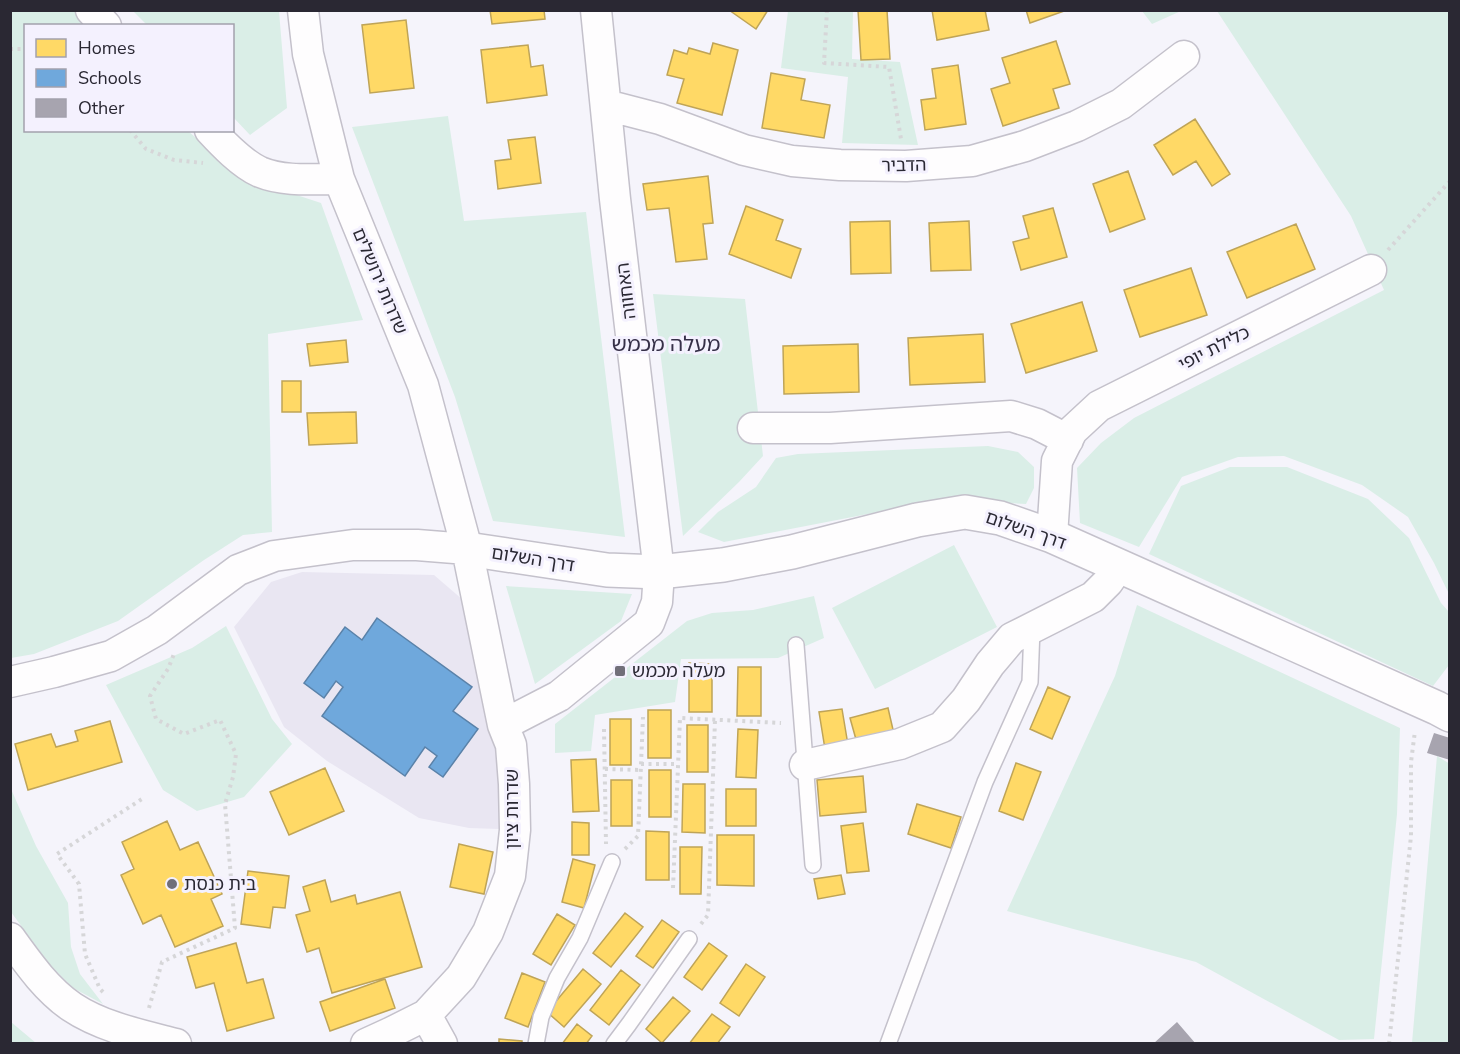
<svg xmlns="http://www.w3.org/2000/svg" width="1460" height="1054" viewBox="0 0 1460 1054" font-family="'Nunito Sans','Noto Sans Hebrew',sans-serif">
<rect width="100%" height="100%" fill="#f5f4fb"/>
<path fill="#e9e6f2" d="M302,572L434,575L463,600L502,765L499,829L469,828L419,818L327,761L284,727L234,627L271,582Z"/>
<path fill="#daeee7" d="M11,11H76L90,25L26,26V130L188,131L195,137L254,181L321,203L363,320L268,334L272,532L243,535L204,560L118,621L34,654L11,658Z
M133,11H279L287,108L250,135L233,117L232,26L147,25Z
M788,11H853L852,59L900,62L918,145L842,143L848,77L781,68Z
M1142,11H1181L1152,24Z
M1217,11H1449V594L1434,563L1408,517L1362,485L1284,456L1238,457L1182,477L1139,547L1080,523L1077,468L1101,443L1134,418L1384,290L1351,216Z
M448,116L464,221L586,212L625,537L493,521L455,397L352,127Z
M653,294L745,299L763,456L739,482L683,536Z
M988,446L1018,452L1034,467V488L1026,504L968,501L899,508L724,542L698,532L718,512L756,487L776,458L798,454Z
M1230,467H1287L1368,499L1409,538L1441,603L1449,612V665L1433,686L1149,554L1181,486Z
M954,545L997,627L875,689L832,608Z
M506,586L632,594L621,621L535,684Z
M814,596L824,638L778,658L681,659L675,702L595,715L591,751L555,753V724L687,621L712,613L753,610Z
M1137,605L1400,728L1397,814L1374,1039L1339,1040L1196,962L1007,911L1115,676Z
M226,626L272,719L292,744L244,797L197,811L163,790L106,685L192,648Z
M1437,756L1450,764L1449,1043H1412Z
M11,789L36,846L68,903L71,947L80,974L103,1004L73,988L50,965L11,912Z
M10,1022H11L36,1043H11Z"/>
<path fill="#ffd966" stroke="#bfa457" stroke-width="1.5" d="M490,10H544L545,19L492,24Z
M729,10H768L756,29Z
M858,10H887L890,59L861,60Z
M932,10H985L989,30L937,40Z
M1026,10H1067L1030,23Z
M406,20L414,88L370,93L362,25Z
M1056,41L1070,84L1053,89L1059,108L1003,126L991,89L1010,83L1002,58Z
M713,43L738,50L722,115L677,103L684,79L667,75L674,50L687,54L689,48L710,54Z
M528,45L531,67L543,65L547,95L487,103L481,50Z
M958,65L966,124L925,130L921,100L936,98L932,69Z
M771,73L805,79L801,100L830,105L824,138L762,128Z
M1195,119L1230,174L1212,186L1196,161L1173,175L1154,145Z
M535,137L541,183L498,189L495,161L511,159L508,140Z
M1128,171L1145,219L1110,232L1093,184Z
M708,176L713,223L703,224L707,259L676,262L669,208L647,210L643,184Z
M746,206L783,220L776,240L801,249L791,278L729,254Z
M1053,208L1067,257L1021,270L1013,242L1029,238L1023,216Z
M890,221L891,273L851,274L850,222Z
M969,221L971,270L931,271L929,223Z
M1296,224L1315,269L1247,298L1227,252Z
M1191,268L1207,315L1140,337L1124,290Z
M1082,302L1097,351L1026,373L1011,324Z
M983,334L985,382L910,385L908,338Z
M346,340L348,362L310,366L307,344Z
M858,344L859,392L784,394L783,346Z
M282,381H301V412H282Z
M356,412L357,443L309,445L307,413Z
M689,663L712,664V712H689Z
M738,667H761V716H737Z
M1048,687L1070,697L1052,739L1030,729Z
M888,708L894,734L857,743L850,718Z
M842,709L848,745L825,749L819,712Z
M648,710H671V758H648Z
M610,719H631V765H610Z
M110,721L122,762L28,790L15,744L51,734L56,747L78,741L75,731Z
M687,725H708V772H687Z
M738,729L758,730L756,778L736,777Z
M596,759L599,811L573,812L571,760Z
M1016,763L1041,772L1023,820L999,811Z
M325,768L344,811L289,835L270,792Z
M649,770H671V817H649Z
M863,776L866,812L820,816L817,780Z
M611,780H632V826H611Z
M683,784H705V833L682,832Z
M726,789H756V826H726Z
M917,804L961,817L951,848L908,834Z
M167,821L180,850L198,842L222,894L211,899L223,926L175,947L161,915L143,924L121,875L134,869L122,842Z
M572,822L589,823V855H572Z
M863,823L869,871L847,873L841,826Z
M646,831L669,832V880H646Z
M717,835H754V886L717,885Z
M459,844L493,852L484,894L450,887Z
M680,847H702L701,894H680Z
M573,859L595,865L584,908L562,902Z
M248,871L289,876L285,908L273,907L270,928L241,924Z
M841,875L845,894L818,899L814,879Z
M325,880L331,902L355,895L357,904L400,892L422,967L332,993L319,948L307,952L296,915L310,911L303,887Z
M625,913L643,927L611,967L593,953Z
M557,914L575,925L551,965L533,954Z
M662,920L679,932L653,968L636,956Z
M236,943L247,983L263,979L274,1018L227,1031L214,983L196,988L187,957Z
M709,943L727,956L702,990L684,977Z
M746,964L765,977L739,1016L720,1003Z
M583,969L601,984L564,1027L547,1012Z
M621,970L640,985L609,1025L590,1010Z
M522,973L545,982L528,1027L505,1018Z
M385,979L395,1008L330,1031L320,1002Z
M673,997L690,1011L662,1043L646,1029Z
M712,1014L730,1027L717,1044H689Z
M577,1024L592,1036L586,1044H562Z
M499,1039L522,1041V1044H499Z"/>
<path fill="#6fa8dc" stroke="#5a82a9" stroke-width="1.5" d="M377,618L472,687L453,711L478,729L443,777L429,767L437,756L425,747L405,776L322,716L343,687L336,681L324,698L304,683L345,627L362,640Z"/>
<path fill="#a7a4af" d="M1434,733L1450,738V760L1427,753Z
M1177,1022L1196,1044H1153Z"/>
<g fill="none" stroke-linecap="round" stroke-linejoin="round">
<defs>
<path id="service" d="M796,645L813,865
M536,1044L541,1017L557,978L580,938L612,862
M614,1044L629,1024L689,939
M888,1044L985,782L1030,682L1032,628"/>
<path id="minor" d="M91,10L106,26
M303,10L308,54L339,179L423,385L467,549L503,725L511,745L514,784L515,830L510,876L488,932L461,977L426,1015L442,1044
M606,105L660,119L744,150L792,161L840,165L906,166L972,161L1025,146L1077,126L1121,104L1184,56
M210,130C223,144 242,164 260,172C284,182 313,179 339,179
M753,428H830L1011,416L1037,424L1068,440
M1052,536L1057,461L1072,431L1099,406L1371,270
M10,682L54,672L111,656L157,630L238,570L274,556L353,545H417L467,549
M503,725L559,696L649,623L657,602L659,572L615,199L596,10
M805,765L900,744L942,727L966,700L990,664L1012,638L1093,597L1108,582L1119,566
M10,938C28,963 46,989 72,1007C102,1027 141,1035 176,1044
M366,1044L390,1033L426,1015"/>
<path id="tertiary" d="M467,549L607,570L659,572L723,565L792,552L917,520L965,512L1000,518L1052,536L1437,708L1450,715"/>
</defs>
<use href="#service" stroke="#c4c1cb" stroke-width="18"/>
<use href="#minor" stroke="#c4c1cb" stroke-width="33"/>
<use href="#tertiary" stroke="#c4c1cb" stroke-width="36"/>
<path stroke="#d6d6d8" stroke-width="4" stroke-dasharray="3 4.5" stroke-linecap="butt" d="M827,10L824,63L889,67L901,139
M10,49H26
M130,130L146,149L174,160L203,163
M1388,250L1450,181
M604,729L606,844
M641,764H678
M605,769L641,770
M625,849L638,836L643,717
M673,888L680,718L781,723
M701,924L708,915L715,720
M103,992L100,989L85,954L79,884L57,854L145,797
M149,1008L162,962L235,928L225,804L233,777L236,754L220,720L184,734L156,719L150,696L168,669L174,654
M1389,1044L1411,836V762L1415,731"/>
<use href="#service" stroke="#fefdfe" stroke-width="15"/>
<use href="#minor" stroke="#fefdfe" stroke-width="30"/>
<use href="#tertiary" stroke="#fefdfe" stroke-width="33"/>
</g>
<g fill="#716f79" stroke="#f4f1fe" stroke-width="2">
<rect x="614" y="665" width="12" height="12" rx="3"/>
<circle cx="172" cy="884" r="6"/>
</g>
<g text-anchor="middle" stroke-width="6" stroke-linejoin="round" paint-order="stroke">
<g font-size="18" fill="#2a2833" stroke="#f4f1fe">
<text transform="translate(904 165) rotate(-1)" y="6">הדביר</text>
<text transform="translate(380 281) rotate(67)" y="6">שדרות ירושלים</text>
<text transform="translate(626 291) rotate(-97)" y="6">האחווה</text>
<text transform="translate(1214 348) rotate(-27)" y="6">כלילת יופי</text>
<text transform="translate(1026 530) rotate(19)" y="6">דרך השלום</text>
<text transform="translate(533 559) rotate(9)" y="6">דרך השלום</text>
<text transform="translate(512 809) rotate(-90)" y="6">שדרות ציון</text>
</g>
<g font-size="18" fill="#2a2833" stroke="#f4f1fe" text-anchor="start">
<text x="632" y="677">מעלה מכמש</text>
<text x="184" y="890">בית כנסת</text>
</g>
<g font-size="21" fill="#363048" stroke="#f4f1fe">
<text x="666" y="351">מעלה מכמש</text>
</g>
</g>
<rect width="1460" height="1054" fill="none" stroke="#2a2833" stroke-width="24"/>
<rect x="24" y="24" width="210" height="108" fill="#f4f1fe" stroke="#a3a1ad" stroke-width="1.5"/>
<rect x="36" y="39" width="30" height="18" fill="#ffd966" stroke="#a3a1ad" stroke-width="1.5"/>
<text x="78" y="54" font-size="18" fill="#2a2833">Homes</text>
<rect x="36" y="69" width="30" height="18" fill="#6fa8dc" stroke="#a3a1ad" stroke-width="1.5"/>
<text x="78" y="84" font-size="18" fill="#2a2833">Schools</text>
<rect x="36" y="99" width="30" height="18" fill="#a7a4af" stroke="#a3a1ad" stroke-width="1.5"/>
<text x="78" y="114" font-size="18" fill="#2a2833">Other</text>
</svg>
